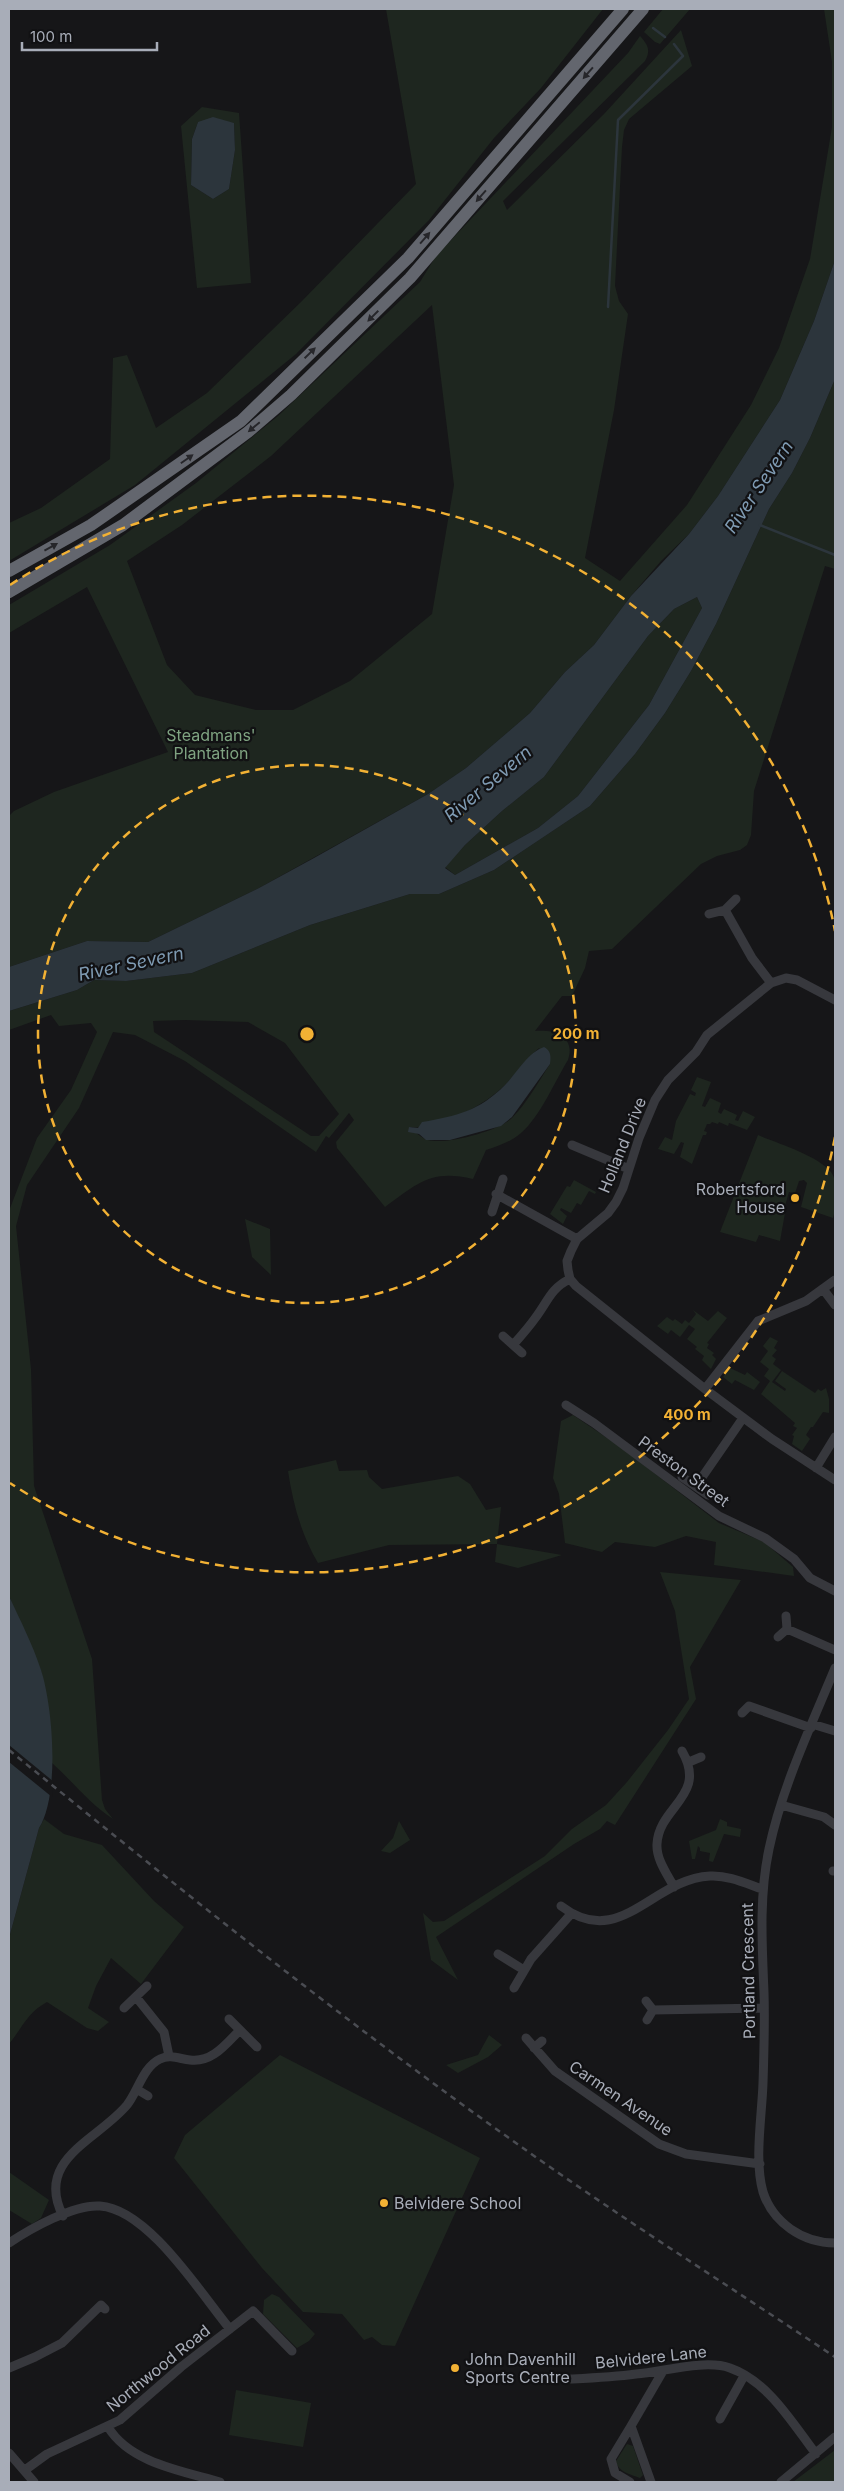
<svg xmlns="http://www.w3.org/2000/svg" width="844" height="2491" viewBox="0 0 844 2491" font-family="Inter,sans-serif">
<rect width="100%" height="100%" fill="#161618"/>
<path fill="#1e261f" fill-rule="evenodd" d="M386,9H603L541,88L494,138L429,220L296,354L135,485L9,561V523L41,508L110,459L113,358L127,355L156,428L207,393L301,302L416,184Z
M663,9H690L660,44L655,42L644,32Z
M824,9H835V260L814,321L780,400L718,496L689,534L661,561L631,596L594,645L565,672L530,713L466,768L428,794L259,888L148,942L87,941L9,967V816L14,811L54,792L168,752L87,587L9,633V605L110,545L196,483L278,416L420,282L436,256L628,53L640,36C648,45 651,50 645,61L503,201L507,210L604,114L681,30L692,66L629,119L624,130L622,147L615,286L619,301L628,314L614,410L585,558L620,581L687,505L751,405L779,348L810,259L832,127V62ZM432,305L454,485L432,614L350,681L293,710H256L195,695L167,665L127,561L182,525L271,456Z
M202,107L239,113L251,283L197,288L181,126ZM198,122L234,123L235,150L229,189L213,199L191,185L192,139Z
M835,379V569L825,566L754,791L751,835L747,845L740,850L717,856L701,864L612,949L589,951L585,968L572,996H562L535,1031C554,1029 576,1036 568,1060C555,1081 540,1117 521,1133C511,1142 498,1146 486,1150L473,1179C431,1169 418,1183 385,1207L337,1148L336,1142L354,1120L349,1113L329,1138L326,1136L316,1152L185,1061L135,1035L113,1032L79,1108L27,1185L16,1226L31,1369L34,1486L92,1659L102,1800L105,1809L113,1819C91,1805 72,1781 52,1763L49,1713L41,1671L9,1596V1211L37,1138L71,1090L97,1032L91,1023L59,1026L51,1015L9,1030V1011L77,990L94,980L126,981L192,973L310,925L410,894H439L494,870L590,806L635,754L665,713L691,671L716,624L769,509L792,473L810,438ZM185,1020L248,1022L285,1043L339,1114L319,1136H311L154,1032L153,1021ZM539,1048L550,1064C539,1081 527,1103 512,1118C498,1131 447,1145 428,1140C422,1139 415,1131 409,1127C438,1131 485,1105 505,1085C517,1073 526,1059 539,1048Z
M697,597L702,608L649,705L578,796L538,828L455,875L445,867L465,845L502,811L544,777L648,636L674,609Z
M697,1077L711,1082L702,1106L705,1107L710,1098L721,1103L718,1112L721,1114L724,1109L737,1115L735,1120L738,1121L743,1111L755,1117L747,1130L729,1123L728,1126L719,1122L718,1124L712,1122L710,1124H707L704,1131L707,1132L706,1135H703L692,1164L680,1157L684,1143L681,1142L674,1154L658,1149L665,1137L672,1140L676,1121L690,1094L695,1096L696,1093L691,1090Z
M758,1135C779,1144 817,1155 831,1172C839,1183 837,1206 833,1218L801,1207L807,1183L804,1180L799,1181L795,1193L789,1192L785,1206L777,1204L775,1210L785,1213L780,1241L759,1235L756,1242L720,1232Z
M574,1180L596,1192L595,1194L589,1191L581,1205L577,1203L571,1213L561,1208L560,1210L567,1216L563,1224L550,1214L567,1186L570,1187Z
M245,1219L270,1229L271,1275L252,1257Z
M693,1310L708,1321L718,1311L727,1318L707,1343L709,1344L707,1348L714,1353L712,1355L716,1359L711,1369L702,1360L704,1356L695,1349L697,1347L687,1339L695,1329L689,1325L680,1337L671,1330L668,1334L657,1326L667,1317L673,1321L675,1319L682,1324L685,1320L689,1323L696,1314Z
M770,1337L778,1341L774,1348L777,1350L772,1356L776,1359L773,1364L781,1370L772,1382L785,1391L786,1389L775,1381L782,1371L815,1393L818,1389L821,1391L826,1388L829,1399V1413L823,1412L813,1427H811L806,1435L810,1439L802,1451L792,1444L794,1436L792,1435L797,1428L793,1426L795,1423L761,1394L770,1381L764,1376L769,1369L760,1362L768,1351L763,1346Z
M730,1368L745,1375L747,1372L760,1382L754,1390L735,1380L732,1384L723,1377Z
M573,1415L619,1446L719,1523L764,1542L793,1567L794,1576L714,1565L716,1542L686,1536L655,1547L615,1542L602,1552L565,1543L559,1494L553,1478L561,1421Z
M336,1460L339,1471L367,1470L369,1477L382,1489L458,1476L470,1484L486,1510L501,1507L497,1544L562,1555L518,1568L495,1562L497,1544L389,1545L318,1563C301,1534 293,1504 288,1471Z
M660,1572L741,1580L690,1667L696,1699L615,1825L607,1821L600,1829L574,1844L436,1937L458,1980L431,1960L423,1913L433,1922L444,1921L545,1856L572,1829L606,1805L627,1782L668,1730L689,1699L675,1611Z
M44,1819L64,1834L102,1845L154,1901L184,1927L141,1984L111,1958L96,1986L88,2008L109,2022L98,2031L87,2028L47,2002C28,2012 22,2028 9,2044V1938L39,1828Z
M720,1819L727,1822V1826L741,1829L740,1837L724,1834L713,1862L709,1861L710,1853L700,1851V1848L698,1846L695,1859H692L689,1841L716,1830Z
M399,1821L410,1840L390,1853L381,1851L393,1838Z
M489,2035L502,2045L488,2057L458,2073L446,2065L478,2055Z
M280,2055L480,2158L395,2346L382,2345L372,2337L364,2340L342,2314L303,2312L262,2268L174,2158L185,2135Z
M9,2172L49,2200L41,2218L32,2224L9,2210Z
M272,2294L279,2297L315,2334L309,2341L297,2348L263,2314L264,2300Z
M236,2390L311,2403L303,2447L229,2435Z
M627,2444L633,2446L643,2475L640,2478C630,2474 618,2472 616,2461Z
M835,2450V2482H793Z"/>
<path fill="#2c353c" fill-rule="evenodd" d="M213,117L234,123L235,150L229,189L213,199L191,185L192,139L198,122Z
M835,260V379L810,438L792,473L769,509L716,624L691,671L665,713L635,754L590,806L494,870L439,894H410L310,925L192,973L126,981L94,980L77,990L9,1011V967L87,941L148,942L259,888L314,858L428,794L466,768L530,713L565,672L594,645L631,596L689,534L718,496L780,400L814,321ZM697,597L702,608L649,705L578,796L538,828L455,875L445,868L465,845L502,811L544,777L648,636L674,609Z
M544,1047C551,1051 551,1056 550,1064L512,1117L501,1126L450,1140H426L419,1134L408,1132L409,1127L418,1128L422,1122C457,1116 479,1111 505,1085C517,1073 527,1053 544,1047Z
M9,1596C20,1620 33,1645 41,1670C53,1707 60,1795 39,1828L9,1938Z"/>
<path fill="#161618" d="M9,1745L54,1782L52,1797L9,1762Z"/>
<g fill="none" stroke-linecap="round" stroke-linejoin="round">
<path stroke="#2c353c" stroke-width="2.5" d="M653,28L665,37
M608,307L618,120L683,56L674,44
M760,525L835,555"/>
<path stroke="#37383d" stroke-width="9" d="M725,910L752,958L771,983
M709,914L725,910L736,899
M835,1000L797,980L786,978L771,983L707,1035L696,1052L668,1080L655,1100L639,1138L623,1188L616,1202L608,1213L577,1239L571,1251L567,1261L568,1270L570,1279L576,1286L705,1389L758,1321L806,1301L835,1280
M572,1145L629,1169
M496,1194L577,1239
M492,1212L503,1179
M823,1289L835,1305
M503,1336L522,1353
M513,1345C521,1336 529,1327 536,1317C548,1301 551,1288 570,1279
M705,1389L772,1439L835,1480
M566,1405L594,1423L719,1516L765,1538L794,1559L810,1578L835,1591
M816,1468L835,1437
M682,1477L708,1495
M696,1486L743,1418
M787,1629L835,1650
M778,1637L787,1629L786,1616
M835,1668C811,1726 782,1787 769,1849C759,1896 762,1944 764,1992C765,2022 764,2052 763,2083C762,2115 754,2161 763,2192C773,2223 803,2243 835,2243
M742,1713L749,1706L811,1728
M812,1724L835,1731
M689,1762L701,1757
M781,1805L824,1817L835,1825
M833,1871H835
M674,1887C667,1874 656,1859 657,1844C659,1806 708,1796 682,1751
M561,1906C620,1951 652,1879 710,1876C728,1875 745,1883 762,1889
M498,1954L524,1970
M514,1988L531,1959L571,1914
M136,1997L164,2032L169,2056
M646,2001L653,2010
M124,2008L147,1986
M229,2019L257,2047
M647,2020L653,2010L764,2008
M526,2038L555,2071L659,2144L686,2154L760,2164
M534,2048L542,2041
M138,2090L148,2096
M63,2216C34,2159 98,2140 127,2105C138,2091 143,2067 160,2059C170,2054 180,2059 190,2060C212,2063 226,2044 240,2030
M9,2243C30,2229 74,2204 100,2206C148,2209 201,2294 230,2329
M9,2368L35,2357L62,2343L101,2305L105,2309
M571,2379C592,2378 614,2377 636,2374C663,2372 705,2359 730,2368C768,2381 793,2424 816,2454
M720,2419L744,2376
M108,2427C130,2463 182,2471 220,2482
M9,2453L34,2482
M25,2470L47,2454L120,2420L181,2367L253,2311L292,2351
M630,2482L615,2473L611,2459L631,2426
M651,2482L631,2426L663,2371
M781,2482L835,2437"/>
<path stroke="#63666e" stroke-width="12" d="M9,571L91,525L241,421L408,258L623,9
M9,592L123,525L248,432L291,395L410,278L643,9"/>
<path stroke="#4a4c52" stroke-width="2.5" stroke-dasharray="6 5" stroke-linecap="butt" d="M9,1750C188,1896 370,2042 560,2174C651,2237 744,2296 835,2357"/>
</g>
<defs><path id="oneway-solid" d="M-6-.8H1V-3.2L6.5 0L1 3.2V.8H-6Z" transform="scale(1.25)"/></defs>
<g fill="#26262a">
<use href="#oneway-solid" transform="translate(588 73) rotate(131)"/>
<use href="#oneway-solid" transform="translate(481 196) rotate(131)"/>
<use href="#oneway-solid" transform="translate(425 238) rotate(-49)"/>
<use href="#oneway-solid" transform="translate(373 316) rotate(135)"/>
<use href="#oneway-solid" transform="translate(310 353) rotate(-44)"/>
<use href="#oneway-solid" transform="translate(254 427) rotate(140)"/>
<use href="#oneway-solid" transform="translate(187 459) rotate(-35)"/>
<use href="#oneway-solid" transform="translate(51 547) rotate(-29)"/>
</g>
<g fill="none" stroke="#f2b134" stroke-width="2.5" stroke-dasharray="9 6">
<circle cx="307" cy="1034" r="269"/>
<path d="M835 1137A538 538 0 0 1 10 1483M10 585A538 538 0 0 1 835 931"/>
</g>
<g fill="#f2b134" stroke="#111113" stroke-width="2">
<circle cx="795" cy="1198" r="5"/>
<circle cx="384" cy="2203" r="5"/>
<circle cx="455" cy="2368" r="5"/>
</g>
<g text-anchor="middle" stroke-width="4.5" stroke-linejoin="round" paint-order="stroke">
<g font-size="16" fill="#7fa381" stroke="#111113">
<text x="211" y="741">Steadmans'<tspan x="211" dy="18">Plantation</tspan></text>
</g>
<g font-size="16" fill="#a8adb8" stroke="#111113">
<text transform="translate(622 1145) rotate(-68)" y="6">Holland Drive</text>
<text transform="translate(684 1471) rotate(36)" y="6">Preston Street</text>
<text transform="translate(748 1971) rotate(-91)" y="6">Portland Crescent</text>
<text transform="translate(621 2098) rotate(34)" y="6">Carmen Avenue</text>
<text transform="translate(651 2357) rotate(-6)" y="6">Belvidere Lane</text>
<text transform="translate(158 2368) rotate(-39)" y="6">Northwood Road</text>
</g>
<g font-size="16" fill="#a8adb8" stroke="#111113" text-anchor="start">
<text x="785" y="1195" text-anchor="end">Robertsford<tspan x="785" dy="18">House</tspan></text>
<text x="394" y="2209">Belvidere School</text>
<text x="465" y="2365">John Davenhill<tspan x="465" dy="18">Sports Centre</tspan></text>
</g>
<g font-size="18" font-style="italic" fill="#7f9bb3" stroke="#111113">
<text transform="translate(759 487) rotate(-56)" y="6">River Severn</text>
<text transform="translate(488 784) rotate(-40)" y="6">River Severn</text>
<text transform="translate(131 964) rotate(-12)" y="6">River Severn</text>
</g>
</g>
<circle cx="307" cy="1034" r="8" fill="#f2b134" stroke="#111113" stroke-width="2.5"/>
<g font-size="15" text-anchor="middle" font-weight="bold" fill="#f2b134" stroke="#111113" stroke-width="4.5" stroke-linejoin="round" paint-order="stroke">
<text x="576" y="1039">200 m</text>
<text x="687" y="1420">400 m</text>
</g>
<rect width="844" height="2491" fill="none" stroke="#a8adb8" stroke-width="20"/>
<path d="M22 42v8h135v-8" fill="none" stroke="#a8adb8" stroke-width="2.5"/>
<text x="30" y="42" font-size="15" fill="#a8adb8" stroke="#111113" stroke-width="4" paint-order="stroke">100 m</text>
</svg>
